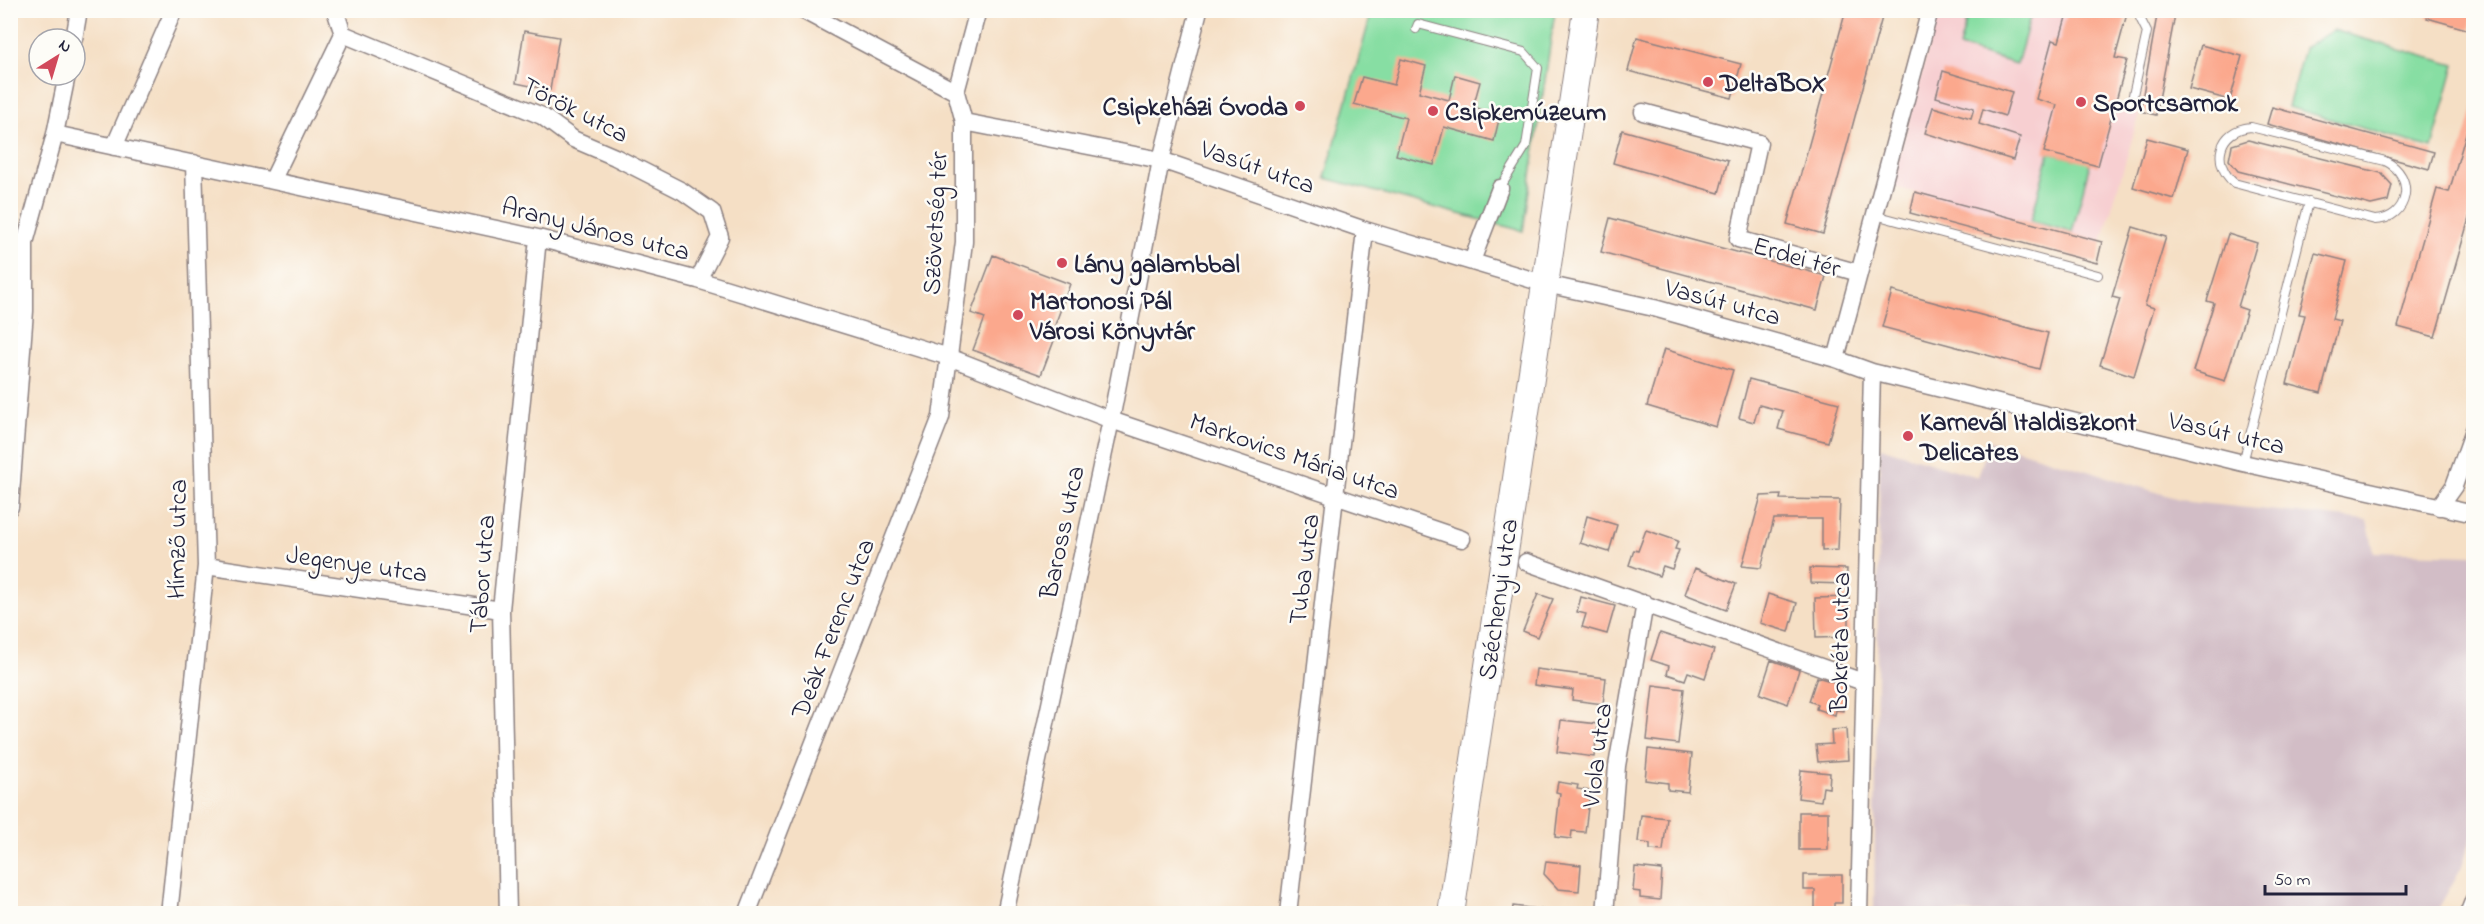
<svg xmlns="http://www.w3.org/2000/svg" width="2484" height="924" viewBox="0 0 2484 924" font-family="'Indie Flower',sans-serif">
<rect width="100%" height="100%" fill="#fdfcf7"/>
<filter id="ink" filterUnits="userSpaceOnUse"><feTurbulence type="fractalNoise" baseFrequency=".0167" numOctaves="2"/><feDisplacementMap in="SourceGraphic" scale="12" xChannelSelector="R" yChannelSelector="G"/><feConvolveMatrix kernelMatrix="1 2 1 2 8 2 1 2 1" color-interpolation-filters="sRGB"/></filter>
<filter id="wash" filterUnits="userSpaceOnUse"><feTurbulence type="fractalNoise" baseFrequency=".008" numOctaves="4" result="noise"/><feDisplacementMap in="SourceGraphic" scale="24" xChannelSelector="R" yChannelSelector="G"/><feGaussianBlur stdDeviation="1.35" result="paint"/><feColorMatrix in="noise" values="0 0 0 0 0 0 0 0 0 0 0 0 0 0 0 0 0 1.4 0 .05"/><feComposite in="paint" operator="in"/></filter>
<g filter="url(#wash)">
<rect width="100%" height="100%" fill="#f5dfc5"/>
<path fill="#f7cfd1" d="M1938,11H2128L2116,57L2127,60L2116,104L2140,111L2102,242L1891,186Z"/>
<path fill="#d2bdc6" d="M1989,441L2189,502L2367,520L2374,552L2473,555V834L2461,868L2436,913H1874L1880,447L1978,477Z"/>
<path fill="#87dea3" stroke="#54806f" stroke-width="1.5" d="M1372,11H1555L1523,231L1325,178Z
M1969,11H2032L2017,64L1959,47Z
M2333,30L2455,65L2432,148L2288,107L2304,48Z
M2049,153L2090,163L2072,232L2031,221Z"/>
<g id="blocks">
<path fill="#fba88d" d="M1846,10H1884L1823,234L1787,224Z
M2068,10H2128L2115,58L2127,60L2098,166L2044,152L2057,105L2036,99L2052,40L2059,42Z
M2158,10H2176L2156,115L2140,111Z
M2368,10H2390L2388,17Z
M2429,10H2474L2470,30L2427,18Z
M524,31L559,37L550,90L516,83Z
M1637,37L1741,64L1732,98L1628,71Z
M2201,45L2242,56L2230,100L2189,89Z
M1401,59L1426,66L1419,92L1449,100L1455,75L1480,82L1473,107L1500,115L1494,141L1444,127L1434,165L1396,155L1406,118L1354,104L1362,77L1394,85Z
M1943,71L2012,92L2005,116L1983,109L1979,124L2020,137L2013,160L1925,133L1933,107L1971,118L1974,108L1936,97Z
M2474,106V201L2435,337L2398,327L2437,189L2449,192Z
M2272,107L2434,152L2429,169L2267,124Z
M1622,130L1728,160L1719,193L1613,163Z
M2147,138L2188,149L2174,199L2133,187Z
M2248,140L2381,173L2392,185L2388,201L2371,205L2238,171L2229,160L2232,145Z
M1915,192L2102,242L2097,263L1910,213Z
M1610,218L1826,276L1817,310L1601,252Z
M2133,227L2166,237L2145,305L2154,308L2134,376L2100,365L2120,299L2112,297Z
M2228,234L2257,243L2238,307L2247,310L2225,381L2193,371L2214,303L2207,301Z
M2315,253L2347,261L2332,319L2340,321L2321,393L2287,384L2305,315L2299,314Z
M993,255L1070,284L1051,336L1055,338L1041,375L973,350L985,318L971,313Z
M1892,291L2048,333L2039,369L1882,327Z
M1664,349L1733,370L1716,427L1647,406Z
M1749,379L1839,403L1828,442L1778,429L1783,411L1759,405L1754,422L1739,418Z
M1781,495L1780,499L1840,500L1838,550L1822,551V519H1774L1761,568L1742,566L1761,496Z
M1587,516L1617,525L1609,552L1580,543Z
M1646,530L1678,541L1675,549L1679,550L1672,569L1663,566L1659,576L1629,565L1634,550L1638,551Z
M1695,568L1736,584L1726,610L1685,594Z
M1810,568L1847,569L1846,584L1810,583Z
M1538,594L1553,599L1537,637L1523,631Z
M1768,594L1797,603L1789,632L1760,623Z
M1581,597L1615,606L1607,634L1582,627L1586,614L1577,612Z
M1849,597V637L1816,638L1815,598Z
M1660,633L1714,650L1705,678L1688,672L1685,680L1667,674L1669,666L1651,660Z
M1771,660L1799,670L1788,704L1760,694Z
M1536,669L1606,678L1603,704L1572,700L1573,690L1534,685Z
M1817,677L1844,685L1843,711L1836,710L1835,715L1816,709L1817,704L1809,701Z
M1653,685L1684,689L1678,744L1647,740Z
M1561,720L1598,724L1594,757L1557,752Z
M1846,729L1848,760L1818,762L1816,745L1832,744L1831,730Z
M1648,749L1692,754L1688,792L1668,790V783L1645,780Z
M1801,770L1830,773L1829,788L1823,787L1821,801L1798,798Z
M1558,782L1578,785L1577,789L1590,791L1585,832L1572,831L1571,839L1555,837L1560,793L1556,792Z
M1799,812H1828V850H1799Z
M1641,815L1667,818L1663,851L1650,850V844L1638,842Z
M1546,861L1581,865L1579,891L1558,889L1544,874Z
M1635,867L1662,870L1660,900L1640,898V892L1633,891Z
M1804,875H1842V903H1834V914H1815V890H1804Z
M1513,906L1560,912V914H1512Z"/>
</g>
</g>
<g filter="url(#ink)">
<use href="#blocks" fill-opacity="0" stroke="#8c8080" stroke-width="1.5"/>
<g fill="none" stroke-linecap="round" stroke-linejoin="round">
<defs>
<path id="lane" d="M1416,29L1418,24L1524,52L1538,68L1526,146L1500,188
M2131,104L2147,32L2140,18L2142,10
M2251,127L2385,161C2417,176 2409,219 2375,220L2234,183C2211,163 2218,130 2251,127Z
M1875,215L2098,275
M2243,463L2309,202"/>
<path id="street" d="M802,10L956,92
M343,34L542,116L573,139L615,157L682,191L712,212L720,237L698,280
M74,39L79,10
M1643,112L1759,143L1738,239L1859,273
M964,122L1161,160L1365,230L1546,284L1654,308L1836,359L1872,372L2243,463L2474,514
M55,134L538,238L698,280L949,357L1111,420L1462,539
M114,147L174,10
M273,179L343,34L335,10
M1472,261L1500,188
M10,269L25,244
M1836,359L1930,10
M10,507L25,311V243L55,134L67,75
M2439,507L2454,486L2474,430
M1526,562L1863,682
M206,566L501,610
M169,914L206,566L194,163
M508,914L501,610L538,238
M747,914L941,417L964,242V122L956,92L978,10
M1005,914L1111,420L1161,160L1199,10
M1288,914L1365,230
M1605,914L1617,766L1645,603
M1859,914L1872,372
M2468,914L2474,899"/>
<path id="primary" d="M1451,914L1586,10"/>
</defs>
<use href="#lane" stroke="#8c8080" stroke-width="10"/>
<use href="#street" stroke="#8c8080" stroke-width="19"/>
<use href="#primary" stroke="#8c8080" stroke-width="28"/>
<use href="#lane" stroke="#fff" stroke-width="8"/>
<use href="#street" stroke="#fff" stroke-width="16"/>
<use href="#primary" stroke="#fff" stroke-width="26"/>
</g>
</g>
<g fill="#d1495b" stroke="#fdfcf7" stroke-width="2">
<circle cx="1708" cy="82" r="6"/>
<circle cx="2081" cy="102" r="6"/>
<circle cx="1300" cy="106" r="6"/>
<circle cx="1433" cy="111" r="6"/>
<circle cx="1062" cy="263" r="6"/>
<circle cx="1018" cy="315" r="6"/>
<circle cx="1908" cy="436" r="6"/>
</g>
<g text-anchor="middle" stroke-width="5" stroke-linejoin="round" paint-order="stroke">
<g font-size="26" font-weight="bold" fill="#22223b" stroke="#fdfcf7" text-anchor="start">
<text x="1720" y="91">DeltaBOX</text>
<text x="2093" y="111">Sportcsarnok</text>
<text x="1288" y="115" text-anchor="end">Csipkeházi Óvoda</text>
<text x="1445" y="120">Csipkemúzeum</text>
<text x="1074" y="272">Lány galambbal</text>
<text x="1030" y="309">Martonosi Pál<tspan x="1030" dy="30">Városi Könyvtár</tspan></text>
<text x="1920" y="430">Karnevál Italdiszkont<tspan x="1920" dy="30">Delicates</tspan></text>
</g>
<g font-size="26" fill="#22223b" stroke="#fdfcf7">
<text transform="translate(576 109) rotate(27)" y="9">Török utca</text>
<text transform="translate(1258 166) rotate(19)" y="9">Vasút utca</text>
<text transform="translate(934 223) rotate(-87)" y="9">Szövetség tér</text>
<text transform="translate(596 228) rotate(14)" y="9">Arany János utca</text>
<text transform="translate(1797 256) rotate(16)" y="9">Erdei tér</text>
<text transform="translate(1723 301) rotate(15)" y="9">Vasút utca</text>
<text transform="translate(2227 432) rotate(13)" y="9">Vasút utca</text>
<text transform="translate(1295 455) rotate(19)" y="9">Markovics Mária utca</text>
<text transform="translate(1061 532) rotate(-78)" y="9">Baross utca</text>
<text transform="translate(176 539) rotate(-89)" y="9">Hímző utca</text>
<text transform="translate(357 563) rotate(8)" y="9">Jegenye utca</text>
<text transform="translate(1303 569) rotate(-83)" y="9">Tuba utca</text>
<text transform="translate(481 574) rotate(-86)" y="9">Tábor utca</text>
<text transform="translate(1497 599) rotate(-82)" y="9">Széchenyi utca</text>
<text transform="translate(832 628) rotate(-69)" y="9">Deák Ferenc utca</text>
<text transform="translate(1839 642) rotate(-89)" y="9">Bokréta utca</text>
<text transform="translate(1596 755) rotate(-83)" y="9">Viola utca</text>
</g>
</g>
<rect width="2484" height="924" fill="none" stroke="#fdfcf7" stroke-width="36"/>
<g transform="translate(57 57) rotate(37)"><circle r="28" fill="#fdfcf7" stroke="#a5a5ac" stroke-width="1.5"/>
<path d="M0-4.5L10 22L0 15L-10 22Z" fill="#d1495b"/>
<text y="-9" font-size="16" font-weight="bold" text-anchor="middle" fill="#22223b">N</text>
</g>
<path d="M2265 885v9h141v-9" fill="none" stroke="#22223b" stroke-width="3"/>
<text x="2274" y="885" font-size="18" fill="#22223b" stroke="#fdfcf7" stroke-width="4.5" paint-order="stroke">50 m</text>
</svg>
